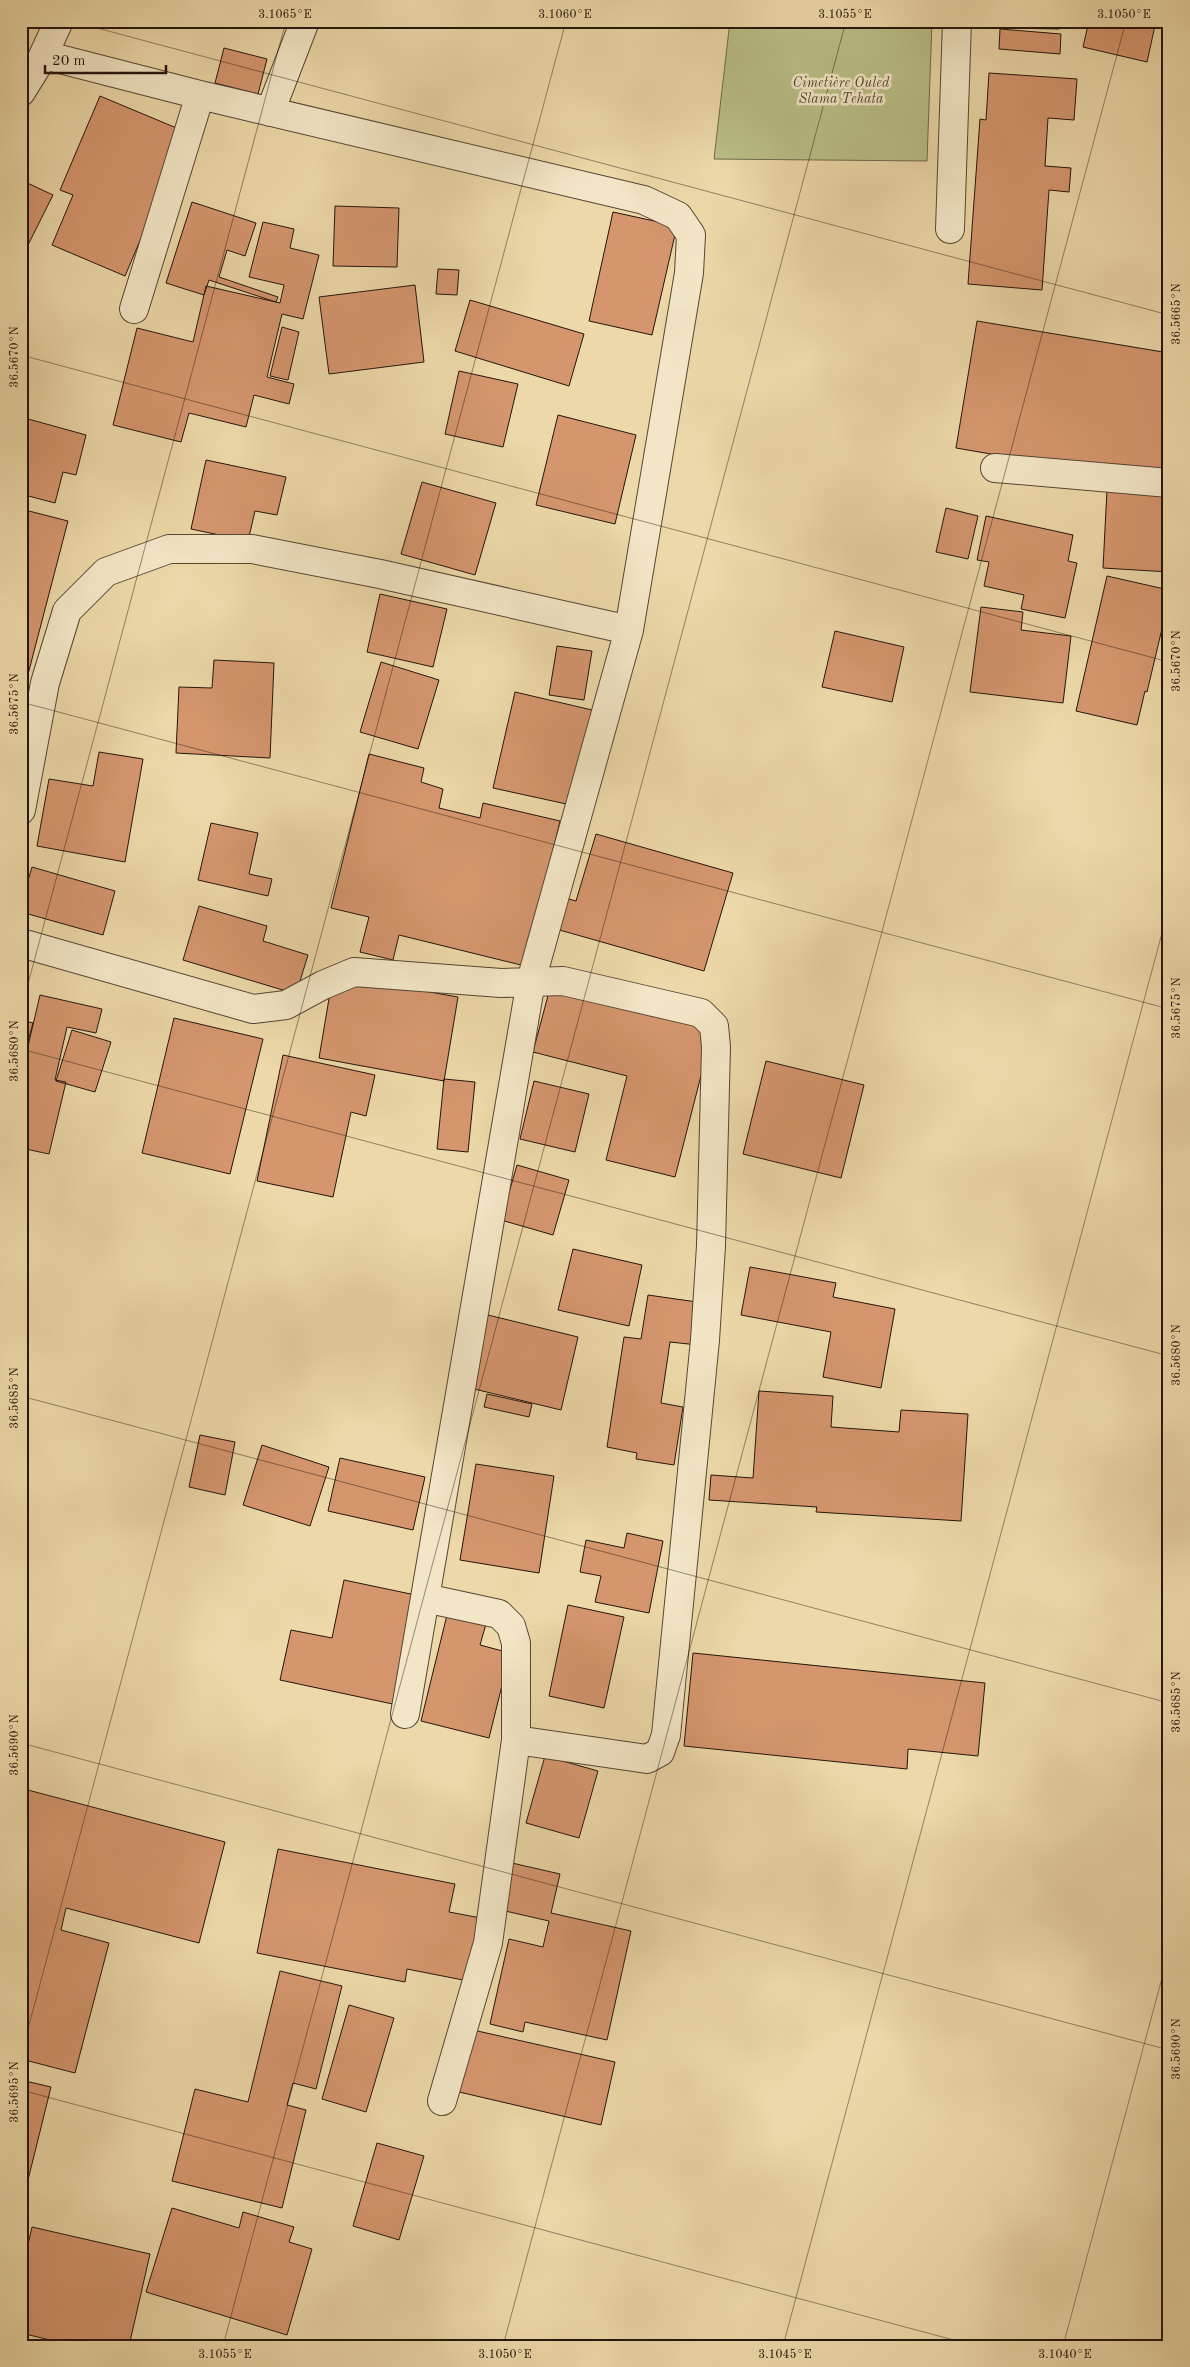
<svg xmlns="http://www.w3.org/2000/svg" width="1190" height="2367" viewBox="0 0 1190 2367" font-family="'Old Standard TT',serif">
<rect width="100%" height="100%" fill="#ecd8a8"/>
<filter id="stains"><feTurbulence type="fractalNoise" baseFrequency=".004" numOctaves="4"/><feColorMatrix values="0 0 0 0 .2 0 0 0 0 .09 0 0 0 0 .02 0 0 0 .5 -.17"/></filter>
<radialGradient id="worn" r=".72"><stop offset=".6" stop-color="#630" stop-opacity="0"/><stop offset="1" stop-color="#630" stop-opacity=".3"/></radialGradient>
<path fill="#b9be86" stroke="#6e6a4a" d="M730,21H932L927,161L714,159Z"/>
<path fill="#d5966e" stroke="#24150d" d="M21,21H31L21,46Z
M1003,21H1059V29L1003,28Z
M1089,21H1156L1147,62L1083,47Z
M1000,29L1061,34L1060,54L999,49Z
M224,48L267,59L258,94L215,83Z
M989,73L1077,79L1074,120L1048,118L1045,166L1071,168L1069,192L1049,190L1042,290L968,284L980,119L986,120Z
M100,96L186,132L125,276L52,245L73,195L60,190Z
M21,180L53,195L21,259Z
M192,202L256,223L245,256L227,250L219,277L278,297L276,302L209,280L204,295L166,283Z
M335,206L399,208L397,267L333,266Z
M613,212L677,226L652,335L589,321Z
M263,222L294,229L290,248L319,255L303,319L282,314L267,377L294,384L289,404L254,395L246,427L189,413L181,442L113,425L137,328L193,342L206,286L280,303L284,285L249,277Z
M438,269L459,270L457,295L436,294Z
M415,285L424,362L329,374L319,297Z
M470,300L584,334L569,386L455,351Z
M977,321L1169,353V477L1101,473L956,448Z
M282,327L299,332L288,380L270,376Z
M459,371L518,384L503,447L445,434Z
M558,415L636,435L615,524L536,505Z
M21,417L86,435L76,475L63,472L55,503L21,494Z
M206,460L286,477L277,515L255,511L248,541L191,529Z
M422,482L496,503L475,575L401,554Z
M1107,490L1169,493V572L1103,568Z
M946,508L978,516L968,559L936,552Z
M21,509L68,521L26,682L21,680Z
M986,516L1073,535L1068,561L1077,563L1065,618L1021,609L1024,595L984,586L989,562L977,560Z
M1107,576L1169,590V599L1147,692L1145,691L1137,725L1076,711Z
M380,594L447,609L433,667L367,652Z
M981,607L1023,612L1021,630L1071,636L1063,703L970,692Z
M835,631L904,647L892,702L822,687Z
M557,646L592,651L584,700L549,695Z
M214,660L274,663L270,758L176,753L179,687L212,688Z
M381,662L439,680L418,749L360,732Z
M515,692L592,710L571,805L493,788Z
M99,752L143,759L125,862L37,846L49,779L93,786Z
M369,754L424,768L421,782L443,789L439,808L480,818L483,803L560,821L525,966L399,935L393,960L360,952L369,917L331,908Z
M211,823L258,833L249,874L272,879L268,896L198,880Z
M596,834L733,873L704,971L549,927L558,896L576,901Z
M32,867L115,891L103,935L21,912V904Z
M199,906L267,926L263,941L308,955L296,994L183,960Z
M333,975L458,997L444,1081L319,1058Z
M550,988L713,1029L675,1177L606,1160L627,1076L533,1052Z
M40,995L102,1009L96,1033L67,1027L55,1080L66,1082L49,1154L21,1148V1076Z
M174,1018L263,1039L230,1174L142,1153Z
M21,1020L33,1023L21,1067Z
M72,1030L111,1042L95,1092L56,1081Z
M283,1055L375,1075L366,1116L351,1112L333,1197L257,1181Z
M766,1061L864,1085L841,1178L743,1154Z
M444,1079L475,1082L468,1152L437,1149Z
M534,1081L589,1094L575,1152L520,1139Z
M517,1165L569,1180L553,1235L501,1220Z
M573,1249L642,1265L629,1326L558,1310Z
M750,1267L836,1283L833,1297L895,1309L881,1388L823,1377L831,1332L741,1315Z
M648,1295L704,1303L698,1345L670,1342L661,1403L683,1407L674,1465L636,1459L637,1453L607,1447L624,1337L641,1339Z
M488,1315L578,1337L561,1410L470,1388Z
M759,1391L833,1396L831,1427L899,1432L901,1410L968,1414L961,1521L816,1512L817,1507L709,1500L711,1475L753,1478Z
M487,1394L532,1404L529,1417L484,1407Z
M200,1435L235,1442L225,1495L189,1487Z
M262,1445L329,1467L310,1526L243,1505Z
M340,1458L425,1477L413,1530L328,1511Z
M476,1464L554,1476L539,1573L460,1560Z
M627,1533L663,1541L649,1613L595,1602L601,1576L580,1572L586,1540L624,1548Z
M344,1580L425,1597L402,1706L280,1680L291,1630L332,1638Z
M568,1605L624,1617L604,1708L549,1696Z
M447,1615L486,1624L480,1645L510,1653L489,1738L421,1721Z
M693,1653L985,1683L978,1756L908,1749L907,1769L684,1746Z
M545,1756L598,1771L579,1838L526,1823Z
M24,1789L225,1842L199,1943L66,1908L61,1930L109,1943L75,2073L21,2059V1798Z
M278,1849L455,1884L449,1912L481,1918L468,1981L407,1969L405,1982L257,1953Z
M512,1863L560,1874L551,1913L631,1931L607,2040L525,2022L523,2032L490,2024L509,1939L543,1947L549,1921L501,1910Z
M280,1971L342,1986L316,2089L293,2083L287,2105L306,2110L282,2208L172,2181L195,2089L248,2102Z
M349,2005L394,2018L366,2112L322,2099Z
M473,2030L615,2062L601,2125L459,2092Z
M21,2080L51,2087L26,2188L21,2187Z
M377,2143L424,2156L399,2240L353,2226Z
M172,2208L239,2228L243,2212L294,2227L289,2242L312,2249L287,2335L146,2292Z
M32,2227L150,2254L129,2346H75L21,2333V2275Z"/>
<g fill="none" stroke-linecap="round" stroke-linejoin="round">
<defs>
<path id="minor" d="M44,55L200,95L644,200L678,216L691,235L689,273L629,630L531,981L405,1714
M21,92L42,58L59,21
M270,112L305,21
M950,229L957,21
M134,309L200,95
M995,468L1169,483
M21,810L45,683L67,611L106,572L169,549H252L380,574L629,630
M21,943L253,1009L286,1005L323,985L354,972L501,983L563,981L701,1013L714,1026L716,1047L711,1246L705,1340L666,1735L660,1752L647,1759L516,1740
M425,1598L499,1614L511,1626L516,1643V1740L488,1943L442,2101"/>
</defs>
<use href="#minor" stroke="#564634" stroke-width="30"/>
<use href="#minor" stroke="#f3e6c6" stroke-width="28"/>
</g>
<path fill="none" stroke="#24150d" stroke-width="1" stroke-opacity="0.45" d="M71,21L1169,315M21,355L1169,662M21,702L1169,1009M21,1010L286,21M21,1049L1169,1356M21,1396L1169,1703M21,1743L1169,2050M21,2055L566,21M21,2090L976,2346M223,2346L846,21M503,2346L1126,21M783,2346L1169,907M1063,2346L1169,1952"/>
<g text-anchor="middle" stroke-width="5" stroke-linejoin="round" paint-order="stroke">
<g font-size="14" font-style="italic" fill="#514831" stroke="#f3e6c6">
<text x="841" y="87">Cimetière Ouled<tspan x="841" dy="16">Slama Tehata</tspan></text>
</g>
</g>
<rect width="1190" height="2367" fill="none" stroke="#ecd8a8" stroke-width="55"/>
<path d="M45 65v8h121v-8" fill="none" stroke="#24150d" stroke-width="2.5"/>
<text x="52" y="65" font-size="15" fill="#24150d" stroke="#f3e6c6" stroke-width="4" paint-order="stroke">20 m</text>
<rect x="28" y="28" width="1134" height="2312" fill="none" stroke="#24150d" stroke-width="2"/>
<g font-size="12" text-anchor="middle" fill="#24150d">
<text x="285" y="18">3.1065°E</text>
<text x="565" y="18">3.1060°E</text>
<text x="845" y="18">3.1055°E</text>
<text x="1124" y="18">3.1050°E</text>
<text transform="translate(1176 314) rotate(-90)" y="4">36.5665°N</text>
<text transform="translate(14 357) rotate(-90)" y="4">36.5670°N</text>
<text transform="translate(1176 661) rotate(-90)" y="4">36.5670°N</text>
<text transform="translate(14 704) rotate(-90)" y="4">36.5675°N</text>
<text transform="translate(1176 1008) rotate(-90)" y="4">36.5675°N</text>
<text transform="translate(14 1051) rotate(-90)" y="4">36.5680°N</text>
<text transform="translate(1176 1355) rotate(-90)" y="4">36.5680°N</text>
<text transform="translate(14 1398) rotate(-90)" y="4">36.5685°N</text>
<text transform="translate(1176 1702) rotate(-90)" y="4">36.5685°N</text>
<text transform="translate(14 1745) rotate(-90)" y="4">36.5690°N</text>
<text transform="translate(1176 2049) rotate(-90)" y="4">36.5690°N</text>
<text transform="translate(14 2092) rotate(-90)" y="4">36.5695°N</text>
<text x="225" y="2358">3.1055°E</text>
<text x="505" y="2358">3.1050°E</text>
<text x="785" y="2358">3.1045°E</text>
<text x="1065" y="2358">3.1040°E</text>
</g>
<rect width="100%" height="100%" filter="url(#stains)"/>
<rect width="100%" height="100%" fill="url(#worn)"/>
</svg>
